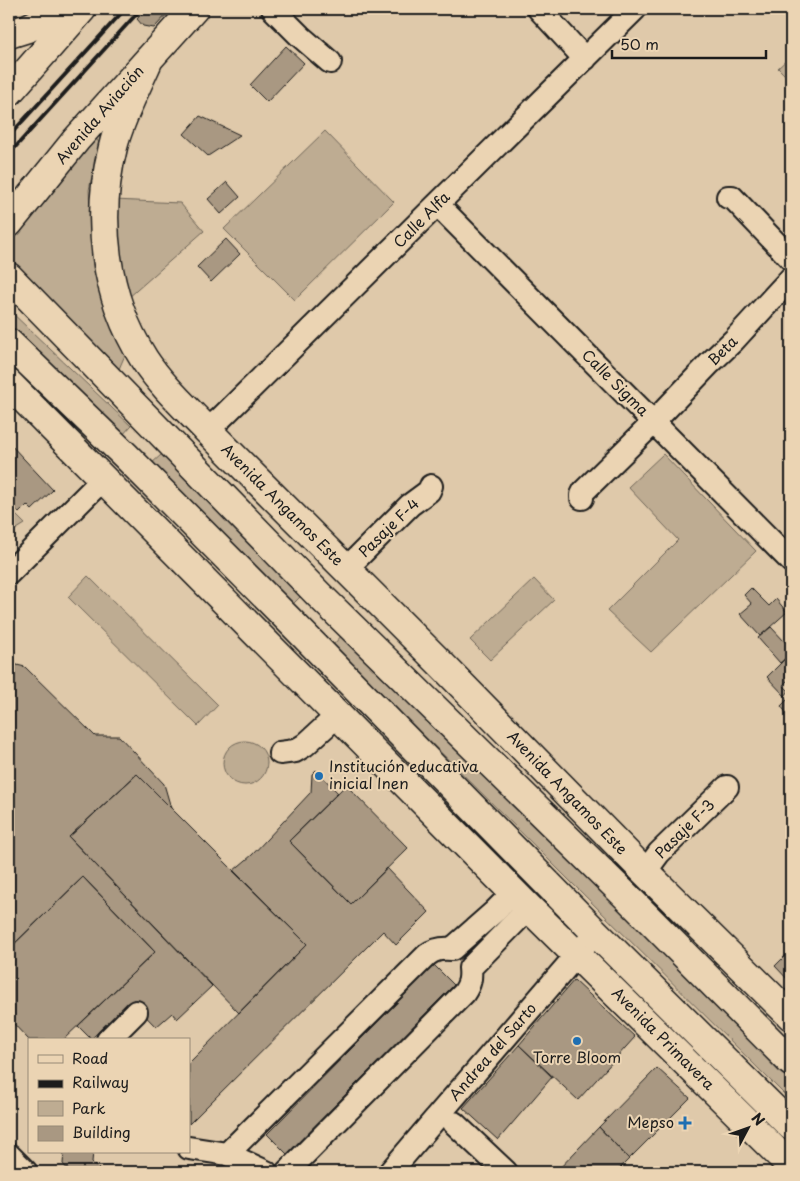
<svg xmlns="http://www.w3.org/2000/svg" width="800" height="1181" viewBox="0 0 800 1181" font-family="'Playpen Sans',sans-serif">
<rect width="100%" height="100%" fill="#dfc9aa"/>
<filter id="ink" filterUnits="userSpaceOnUse"><feTurbulence type="fractalNoise" baseFrequency=".02" numOctaves="2"/><feDisplacementMap in="SourceGraphic" scale="10" xChannelSelector="R" yChannelSelector="G"/><feConvolveMatrix kernelMatrix="1 2 1 2 8 2 1 2 1" color-interpolation-filters="sRGB"/></filter>
<g filter="url(#ink)">
<path fill="#beac92" stroke="#6d6457" d="M791,56V81L778,68Z
M325,131L394,202L295,300L224,229Z
M94,134L99,143L89,190L93,268L108,315L125,355L119,369L9,257V239Z
M114,200L180,203L204,231L128,298L123,284Z
M9,310L131,426L121,437L9,329Z
M162,454L302,595L291,606L151,464Z
M663,454L756,551L651,652L607,611L678,540L628,487Z
M9,508L25,524L12,532L9,529Z
M88,576L218,705L198,726L68,597Z
M534,579L554,600L490,660L470,640Z
M344,633L791,1078V1101L333,645Z
M223 763a22 22 0 1 1 44 0a22 22 0 1 1-44 0Z"/>
<path fill="#a99882" stroke="#1c1c1c" d="M147,9H172L154,28L143,26L137,19Z
M286,46L304,63L267,102L250,85Z
M200,116L240,135L208,156L184,134Z
M227,182L240,197L221,214L208,199Z
M226,239L240,254L211,282L197,267Z
M9,443L53,490L32,510L27,505L19,513L9,503Z
M751,588L769,606L776,599L787,612L760,636L740,614L752,604L744,595Z
M771,627L785,642L791,636V653L780,663L758,638Z
M791,653V683L788,680L783,685L789,691L785,696L767,677Z
M9,663L25,667L95,736H119L164,784L171,808L137,774L69,837L212,986L177,1019L172,1013L156,1027L131,1001L91,1039L78,1026L155,952L83,877L9,949Z
M791,696V719L781,706Z
M316,770L338,793L289,841L351,904L387,868L429,912L396,945L383,931L189,1124V1063L307,944L233,871L252,855L311,792L312,774Z
M137,774L307,944L239,1013L69,837Z
M346,785L408,848L351,904L289,841Z
M83,877L155,952L63,1040H29L9,1019V949Z
M791,950V983L775,966Z
M434,965L454,985L287,1154L267,1134Z
M574,980L635,1037L578,1100L519,1045Z
M519,1045L552,1077L498,1140L463,1108Z
M657,1068L690,1098L629,1159L599,1127Z
M599,1127L629,1159L616,1172H556Z
M64,1152H93L92,1162L102,1172H82L80,1170L70,1172L63,1164Z"/>
<g fill="none" stroke-linecap="round" stroke-linejoin="round">
<defs>
<path id="minor" d="M273,9L300,36L330,62
M539,9L585,59
M728,197H732L791,259
M438,205L791,561
M207,430L221,418L635,9
M582,498V495L584,491L645,431L710,363L734,340L791,278
M346,569L410,505L429,491L431,486
M9,573L103,479
M280,753L295,751L305,745L338,715
M645,872L659,853L727,787
M108,1040L136,1012
M454,1123L506,1172
M189,1148L227,1154L266,1172
M227,1154L427,955C435,949 442,948 452,949L494,912L514,892
M9,1155L26,1172
M287,1172L464,993C470,984 471,978 470,968L529,908
M390,1172L442,1111L587,943"/>
<path id="major" d="M9,34L28,28L67,9
M149,59C137,87 120,118 113,147C95,218 104,296 144,359C161,385 185,407 207,430L442,665L645,872L791,1016
M9,92L82,9
M9,223L76,140L194,9
M9,277L319,595L626,896L791,1062
M9,343L126,456L291,622L596,933L791,1126
M9,384L529,908L791,1166"/>
</defs>
<use href="#minor" stroke="#1c1c1c" stroke-width="26"/>
<use href="#major" stroke="#1c1c1c" stroke-width="31"/>
<use href="#minor" stroke="#ebd4b3" stroke-width="22"/>
<use href="#major" stroke="#ebd4b3" stroke-width="28"/>
<path stroke="#1c1c1c" stroke-width="4" d="M9,136L125,9
M9,154L141,9"/>
</g>
</g>
<g fill="#1f6fb2" stroke="#ebd4b3" stroke-width="2">
<circle cx="319" cy="776" r="5"/>
<circle cx="577" cy="1041" r="5"/>
<path d="M682.5 1115.5h5v5h5v5h-5v5h-5v-5h-5v-5h5z"/>
</g>
<g text-anchor="middle" stroke-width="4" stroke-linejoin="round" paint-order="stroke">
<g font-size="15" fill="#1c1c1c" stroke="#ebd4b3">
<text transform="translate(100 115) rotate(-49)" y="5">Avenida Aviación</text>
<text transform="translate(422 220) rotate(-45)" y="5">Calle Alfa</text>
<text transform="translate(723 351) rotate(-45)" y="5">Beta</text>
<text transform="translate(615 383) rotate(45)" y="5">Calle Sigma</text>
<text transform="translate(282 505) rotate(45)" y="5">Avenida Angamos Este</text>
<text transform="translate(389 528) rotate(-44)" y="5">Pasaje F-4</text>
<text transform="translate(567 793) rotate(46)" y="5">Avenida Angamos Este</text>
<text transform="translate(685 829) rotate(-45)" y="5">Pasaje F-3</text>
<text transform="translate(663 1039) rotate(45)" y="5">Avenida Primavera</text>
<text transform="translate(493 1052) rotate(-49)" y="5">Andrea del Sarto</text>
</g>
<g font-size="15" fill="#1c1c1c" stroke="#ebd4b3" text-anchor="start">
<text x="329" y="772">Institución educativa<tspan x="329" dy="17">inicial Inen</tspan></text>
<text x="577" y="1063" text-anchor="middle">Torre Bloom</text>
<text x="674" y="1128" text-anchor="end">Mepso</text>
</g>
</g>
<rect width="800" height="1181" fill="none" stroke="#ebd4b3" stroke-width="30"/>
<rect x="15" y="15" width="770" height="1151" fill="none" stroke="#1c1c1c" stroke-width="2" filter="url(#ink)"/>
<rect x="28" y="1038" width="162" height="115" fill="#ebd4b3" stroke="#988a77"/>
<rect x="38" y="1055" width="25" height="8" fill="#ebd4b3" stroke="#988a77"/>
<text x="72" y="1064" font-size="15" fill="#1c1c1c">Road</text>
<rect x="38" y="1080" width="25" height="8" fill="#1c1c1c" stroke="#988a77"/>
<text x="72" y="1088" font-size="15" fill="#1c1c1c">Railway</text>
<rect x="38" y="1101" width="25" height="15" fill="#beac92" stroke="#988a77"/>
<text x="72" y="1114" font-size="15" fill="#1c1c1c">Park</text>
<rect x="38" y="1126" width="25" height="15" fill="#a99882" stroke="#988a77"/>
<text x="72" y="1138" font-size="15" fill="#1c1c1c">Building</text>
<g transform="translate(748 1128) rotate(49)" stroke="#ebd4b3" stroke-width="4" paint-order="stroke">
<path d="M0-4L9 19L0 12L-9 19Z" fill="#1c1c1c"/>
<text y="-8" font-size="14" font-weight="bold" text-anchor="middle" fill="#1c1c1c">N</text>
</g>
<path d="M612 50v8h154v-8" fill="none" stroke="#1c1c1c" stroke-width="2.5"/>
<text x="620" y="50" font-size="15" fill="#1c1c1c" stroke="#ebd4b3" stroke-width="4" paint-order="stroke">50 m</text>
</svg>
